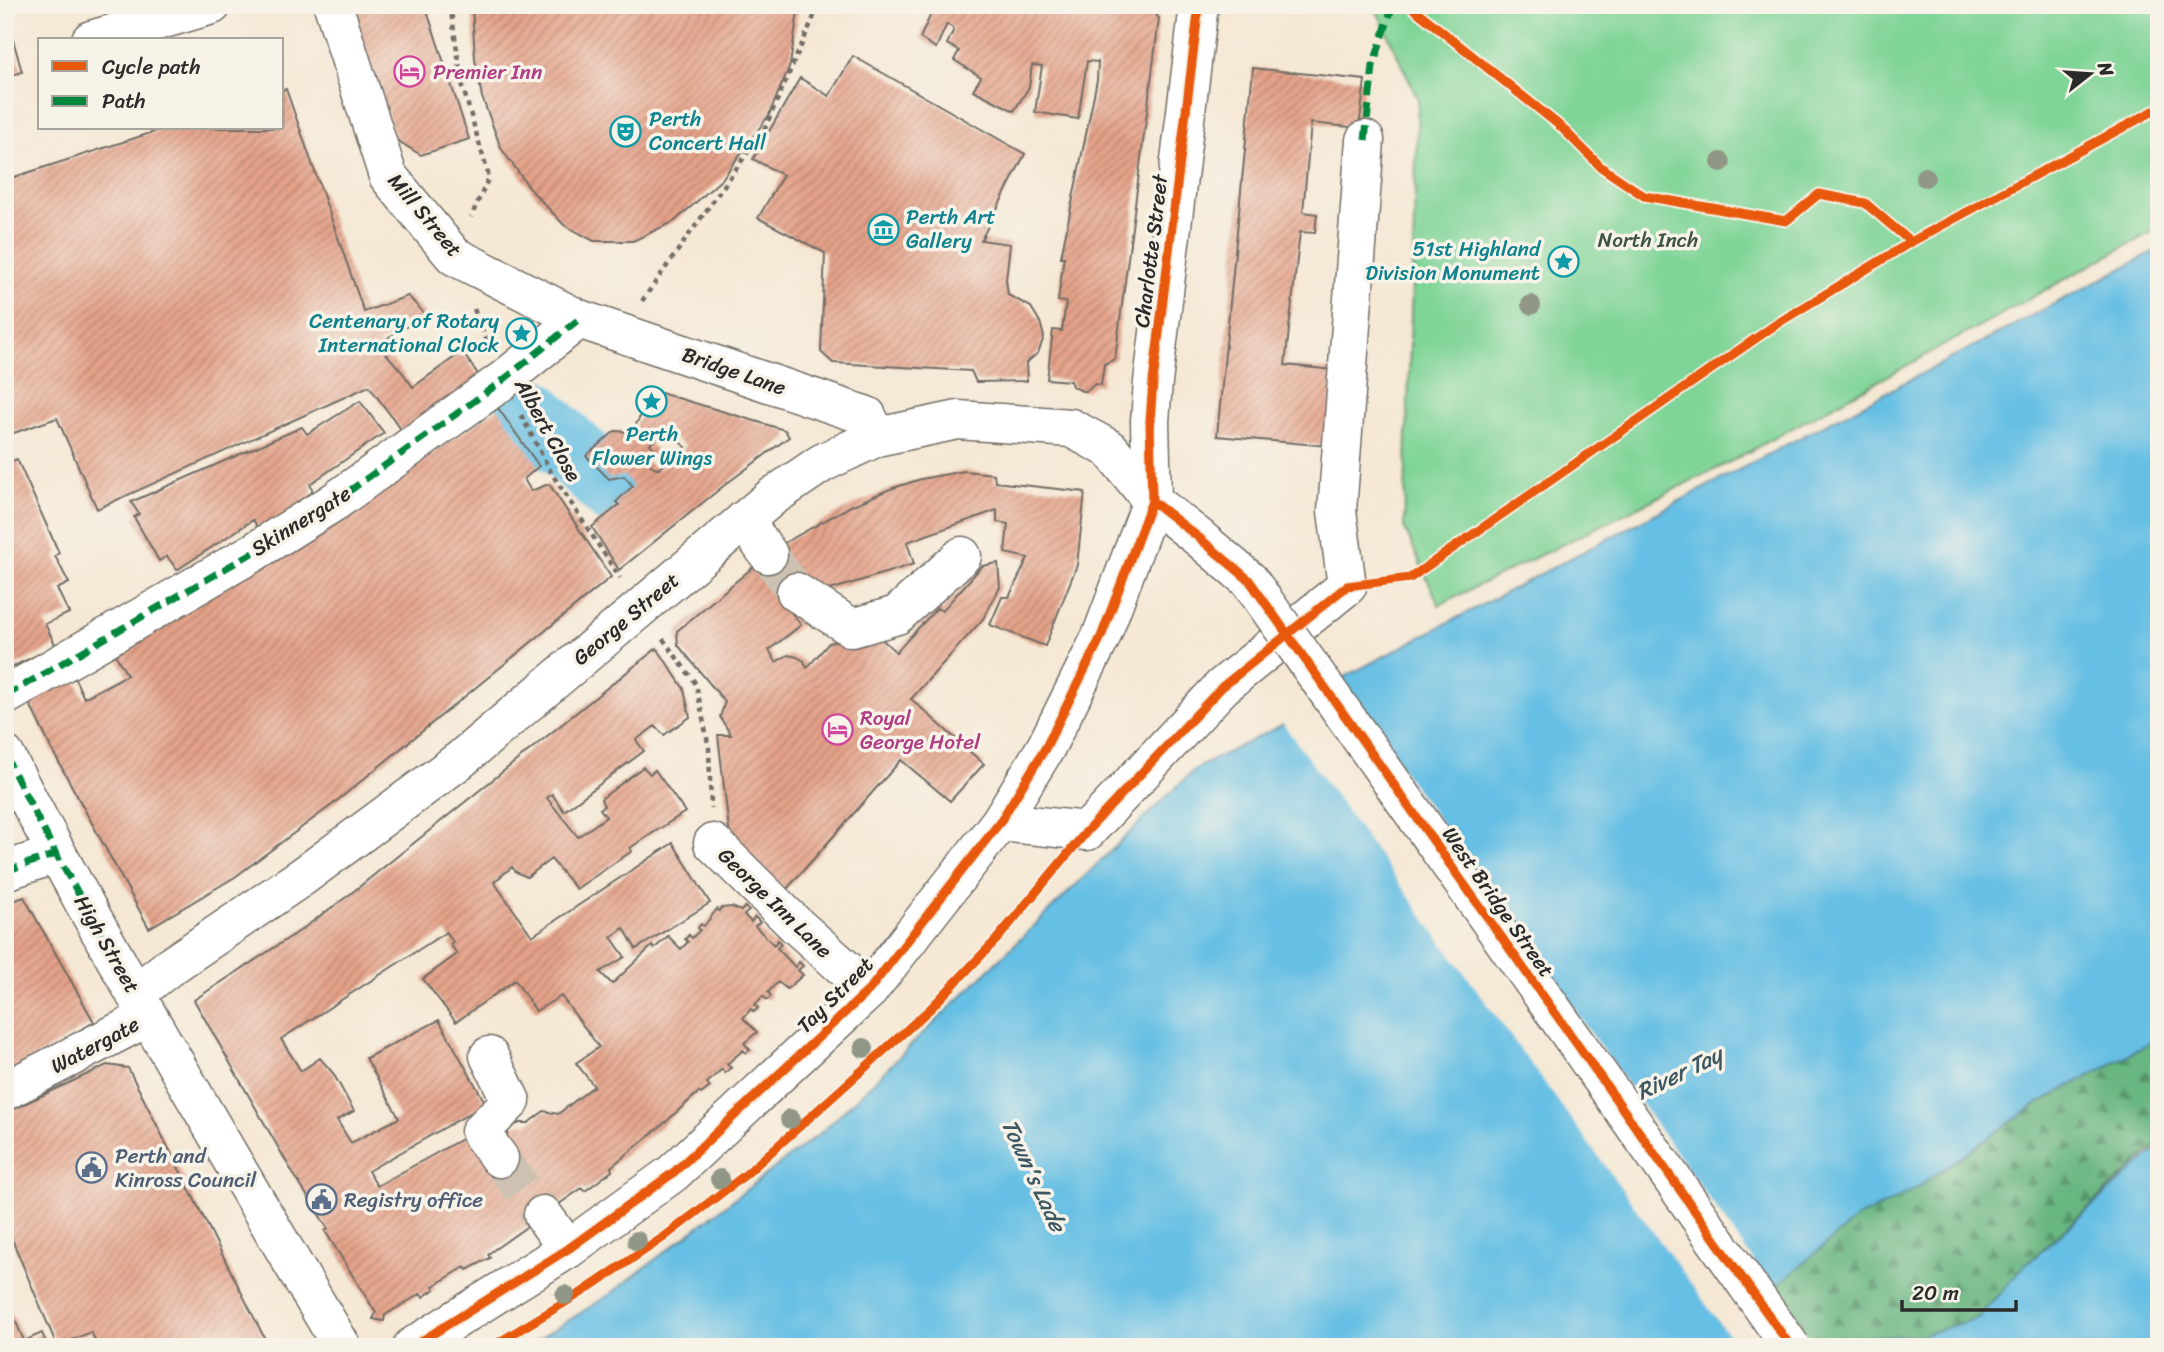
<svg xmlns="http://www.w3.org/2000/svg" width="2164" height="1352" viewBox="0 0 2164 1352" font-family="Sriracha,sans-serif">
<defs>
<pattern id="forest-firs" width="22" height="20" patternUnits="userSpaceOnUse" patternTransform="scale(1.75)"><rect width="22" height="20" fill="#67b680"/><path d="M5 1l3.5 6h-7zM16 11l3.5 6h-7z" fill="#559469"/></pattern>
<pattern id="building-hatch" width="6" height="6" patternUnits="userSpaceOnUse" patternTransform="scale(1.75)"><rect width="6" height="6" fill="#e5a289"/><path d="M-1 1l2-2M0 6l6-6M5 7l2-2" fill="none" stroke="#ba8470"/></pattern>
</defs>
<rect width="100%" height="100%" fill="#f7f3e8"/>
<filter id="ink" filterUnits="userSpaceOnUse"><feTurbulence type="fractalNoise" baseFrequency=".0143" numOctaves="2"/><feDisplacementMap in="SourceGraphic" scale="14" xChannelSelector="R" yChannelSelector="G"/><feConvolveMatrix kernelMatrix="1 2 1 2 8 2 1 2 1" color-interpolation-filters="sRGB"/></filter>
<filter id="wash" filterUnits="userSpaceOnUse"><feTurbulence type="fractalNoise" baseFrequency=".00686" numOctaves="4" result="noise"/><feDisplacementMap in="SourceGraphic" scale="28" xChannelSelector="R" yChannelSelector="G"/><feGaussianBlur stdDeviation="1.57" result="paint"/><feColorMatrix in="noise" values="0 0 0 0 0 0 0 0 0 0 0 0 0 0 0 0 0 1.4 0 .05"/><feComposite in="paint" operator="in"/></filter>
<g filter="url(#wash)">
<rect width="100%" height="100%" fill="#f5e8d4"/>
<path fill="url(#forest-firs)" stroke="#497056" stroke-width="2" d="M2159,1038V1143L2021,1269L1978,1318L1923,1335L1796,1339L1764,1295L1857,1218L1912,1191L2035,1105Z"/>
<path fill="#7fd497" stroke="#558061" stroke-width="2" d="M1374,5H2159V228L1728,463L1439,605L1404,527L1418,99Z"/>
<path fill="#66bfe4" stroke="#487588" stroke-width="2" d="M2159,249V1038L2035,1105L1912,1191L1857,1218L1765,1295L1796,1339L1923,1335L1978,1318L2021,1269L2159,1147V1347H526L609,1295L824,1130L1195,769L1282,725L1331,684Z"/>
<path fill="#f5e8d4" d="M1336,677L1775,1291L1769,1296L1797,1335H1807L1815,1347H1737L1281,721L1329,681Z"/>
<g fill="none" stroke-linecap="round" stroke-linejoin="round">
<path stroke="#66bfe4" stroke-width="68" d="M530,411L620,496"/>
</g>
<g id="blocks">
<path fill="url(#building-hatch)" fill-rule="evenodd" d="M351,5H425L469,139L421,155L395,139Z
M472,5H799L790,65L769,115L722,179L675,221L633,241H594L564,225L531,190L501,148L482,97L475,59Z
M935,5H1043L1116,13L1123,5H1147L1153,10L1159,19L1115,359L1104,364L1101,385L1095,384L1087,391H1082L1072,386L1070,381L1047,379L1053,330L1062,331L1066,302L1058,301L1064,257H1061L1097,80L1098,62L1087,61L1078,119L1035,112L1042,66L1032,65L1029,87L1014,111L973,90L981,77L954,60L959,51L947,44L954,29L947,24L936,48L920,38Z
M12,36L22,72L5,77V38Z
M853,56L1025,154L981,240L1010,244L1006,280L1008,295L1031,307L1040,322L1044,337L1038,353L1026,363L1027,381L976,382L971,371L833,363L821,352L825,253L758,218L783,175L753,159L800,78L829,96Z
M1253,68L1365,80L1359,128L1311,123L1303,212L1317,214L1315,233L1300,232L1285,365L1334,370L1327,446L1217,436Z
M286,89L364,312L408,296L426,315L378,344L402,372L413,387L462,352L483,381L406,436L369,386L97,509L57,418L5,436V180L166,128H282V90Z
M661,393L785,430L789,437L726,484L619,570L592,527L619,505L616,502L633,486L624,476L609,479L586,456L615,431L632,432L643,411ZM665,431L686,447L659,469L652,466L646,461L657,451L650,444Z
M360,401L384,433L310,484L312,489V498L268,527L257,526L253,520L177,570L167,556L159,561L134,517L139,514L131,502L302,427L307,434Z
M498,408L539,466L524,479L531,491L549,484L611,577L333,804L235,877L149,928L51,748L24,692L70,668L84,698L127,675L114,652L336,520Z
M17,459L59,553L55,556L69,583L57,589L69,613L45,624L56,646L10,668L5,660V464Z
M964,471L994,474L995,482L1085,492L1077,565L1045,646L990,625L1002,597H1009L1028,558L1005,553L1008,524L997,522V510L907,542L914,564L830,590L805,585L783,602L801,625L769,650L776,662L788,655L797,657L804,661L807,668L829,643L875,633L896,652L937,608L942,611L982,566L998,563L1000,587L983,619L911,699L984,764L950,801L901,760L786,890L730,838L718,735H731L720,717L725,702L678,645L677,631L777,547L851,506L890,489L921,479Z
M657,648L684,689L690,717L664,735L655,726L636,740L644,751L564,811L552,794L547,798L578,837L606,817L600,809L604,806L601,799L643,767L650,774L655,770L685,812L630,848L632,851L576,889L551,859L527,877L516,872L512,867L494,882L532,936L673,843L710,903L636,949L624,928L611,937L625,957L600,972L612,984L652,946L654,949L668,936L681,949L688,942L685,939L689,935L692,938L700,930L698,928L701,924L704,926L717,909L719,911L721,908L732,907L741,911L745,907L749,911L744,915L751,922L755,917L760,922L755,926L774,945L778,940L781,944L777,948L795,967L799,962L803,966L798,970L803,975L787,989L778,982L768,992L771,996L767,1000L763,996L755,1005L758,1008L754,1012L751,1009L743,1018L757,1032L744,1043L750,1050L746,1053L743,1050L727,1064L731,1068L725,1073L722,1069L707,1083L710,1087L701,1094L699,1092L660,1127L611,1167L612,1171L585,1191L582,1188L488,1254L490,1258L467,1270L465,1267L433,1286L435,1289L423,1297L420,1294L385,1315L384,1321L373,1319L376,1313L325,1231L328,1229L294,1175L194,1000L301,930L349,895ZM446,932L453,942L450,944L457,954L423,979L456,1022L515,980L536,1011L561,996L599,1047L576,1063L594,1086L558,1114L544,1111L528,1123H520L510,1127L505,1141L467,1136L377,1186L368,1171L486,1104L439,1020L366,1058L399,1118L351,1143L337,1120L354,1111L333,1073L320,1058L301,1071L281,1039Z
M24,897L94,1022L5,1075V904Z
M107,1065L128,1068L269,1347H98L91,1332L57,1346L5,1223V1113Z
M10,1308L24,1341L42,1333L48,1347H5V1310Z"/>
</g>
</g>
<g filter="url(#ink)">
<use href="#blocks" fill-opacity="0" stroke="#726d66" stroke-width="2"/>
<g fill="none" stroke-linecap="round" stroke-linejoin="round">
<path stroke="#cdc2b2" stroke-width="38" stroke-dasharray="38 19" stroke-linecap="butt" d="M768,554L796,592
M499,1158L543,1215"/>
<defs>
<path id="minor" d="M333,5L388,176L454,256L579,319L867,416L877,437
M91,40L212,5
M744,520L768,554
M796,592L852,628L897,615L962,556
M5,696L254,552L334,502L502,381L579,319
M5,755C109,957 227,1151 342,1347
M1000,822L1087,831L1222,687L1347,586L1337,511L1365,140
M713,843L795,924L869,990
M5,871L56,854
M135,994L168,968L302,877L460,760L772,497L822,463L877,437L958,420L1071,428L1110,449L1152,501
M489,1056L511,1101L480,1132L499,1158
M5,1091L148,1017
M543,1215L568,1249"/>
<path id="major" d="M1152,501L1198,537L1249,580
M412,1347L568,1249L673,1173L869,990L1000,822L1046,747L1101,637L1152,501L1150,421L1153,382L1199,5"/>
</defs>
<use href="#minor" stroke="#726d66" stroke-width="41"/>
<use href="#major" stroke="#726d66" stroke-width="41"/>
<path stroke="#726d66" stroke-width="4.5" stroke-dasharray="5 5" stroke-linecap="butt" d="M450,5L463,88L489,177L471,217
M642,301L765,128L819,5
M474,309L488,344
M521,415L552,474L620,578
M663,639L696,684L709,748L711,808"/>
<use href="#minor" stroke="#fff" stroke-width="38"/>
<use href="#major" stroke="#fff" stroke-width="38"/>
<defs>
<path id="major-bridge" d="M1249,580L1791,1347"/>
</defs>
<use href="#major-bridge" stroke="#726d66" stroke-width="41" stroke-linecap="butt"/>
<use href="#major-bridge" stroke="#fff" stroke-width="38"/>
<path stroke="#00873e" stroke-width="7" stroke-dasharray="14 7" stroke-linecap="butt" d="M1365,140L1373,66L1393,5
M5,696L254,552L334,502L502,381L579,319
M5,755L56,854L135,994
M5,871L56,854"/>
<defs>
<path id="cycleway" d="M1409,5L1560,126L1601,167L1644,196L1786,221L1819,194L1865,203L1911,242
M1152,501L1198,537L1249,580L1791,1347
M412,1347L568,1249L673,1173L869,990L1000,822L1046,747L1101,637L1152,501L1150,421L1153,382L1199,5
M491,1347L584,1291L664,1237L745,1175L837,1093L931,1008L997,939L1087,831L1222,687L1347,586L1410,578L1778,323L1911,242L2159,108"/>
</defs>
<use href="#cycleway" stroke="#f7f3e8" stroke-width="13"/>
<use href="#cycleway" stroke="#e8590c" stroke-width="9"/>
</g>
<g fill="#919786">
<circle cx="1721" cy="162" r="10"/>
<circle cx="1925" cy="177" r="10"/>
<circle cx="1531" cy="305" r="10"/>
<circle cx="864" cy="1048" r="10"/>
<circle cx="790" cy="1119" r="10"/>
<circle cx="720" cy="1179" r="10"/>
<circle cx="637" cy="1241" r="10"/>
<circle cx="565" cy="1295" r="10"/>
</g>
</g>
<defs>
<symbol id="hotel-ring" viewBox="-11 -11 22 22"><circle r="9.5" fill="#f7f3e8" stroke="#d1479c" stroke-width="1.5"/><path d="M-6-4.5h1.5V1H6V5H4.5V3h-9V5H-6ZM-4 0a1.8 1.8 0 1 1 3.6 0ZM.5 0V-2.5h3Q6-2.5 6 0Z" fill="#d1479c"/></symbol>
<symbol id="theatre-ring" viewBox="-11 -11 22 22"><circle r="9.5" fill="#f7f3e8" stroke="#0f9aa8" stroke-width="1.5"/><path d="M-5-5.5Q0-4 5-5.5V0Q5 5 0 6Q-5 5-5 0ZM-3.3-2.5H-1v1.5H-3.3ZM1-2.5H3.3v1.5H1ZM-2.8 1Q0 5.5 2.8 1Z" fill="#0f9aa8"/></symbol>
<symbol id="museum-ring" viewBox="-11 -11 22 22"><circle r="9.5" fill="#f7f3e8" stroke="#0f9aa8" stroke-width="1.5"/><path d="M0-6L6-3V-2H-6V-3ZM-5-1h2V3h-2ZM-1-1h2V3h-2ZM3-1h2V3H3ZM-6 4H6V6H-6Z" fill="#0f9aa8"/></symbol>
<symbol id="sight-ring" viewBox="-11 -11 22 22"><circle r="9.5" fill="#f7f3e8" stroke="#0f9aa8" stroke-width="1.5"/><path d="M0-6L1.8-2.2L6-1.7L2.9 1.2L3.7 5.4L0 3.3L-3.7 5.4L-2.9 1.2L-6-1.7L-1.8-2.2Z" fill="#0f9aa8"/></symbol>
<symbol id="civic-ring" viewBox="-11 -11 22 22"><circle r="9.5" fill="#f7f3e8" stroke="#5c6f8a" stroke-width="1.5"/><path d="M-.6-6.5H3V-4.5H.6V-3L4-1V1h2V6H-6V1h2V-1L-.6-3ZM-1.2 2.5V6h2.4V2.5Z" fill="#5c6f8a"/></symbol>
</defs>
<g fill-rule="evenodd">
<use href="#hotel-ring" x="392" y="54" width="35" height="35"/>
<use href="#theatre-ring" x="608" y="114" width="35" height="35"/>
<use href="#museum-ring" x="866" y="212" width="35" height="35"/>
<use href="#sight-ring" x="1546" y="244" width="35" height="35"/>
<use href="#sight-ring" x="504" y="316" width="35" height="35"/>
<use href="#sight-ring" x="634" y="384" width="35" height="35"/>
<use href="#hotel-ring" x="820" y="712" width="35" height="35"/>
<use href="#civic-ring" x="74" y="1150" width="35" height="35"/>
<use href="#civic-ring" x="304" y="1182" width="35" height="35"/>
</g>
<g text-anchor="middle" stroke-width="7" stroke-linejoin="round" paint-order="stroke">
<g font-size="21" fill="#b23c85" stroke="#f7f3e8" text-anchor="start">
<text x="433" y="79">Premier Inn</text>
<text x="860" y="725">Royal<tspan x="860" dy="24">George Hotel</tspan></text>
</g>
<g font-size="21" fill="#0d838f" stroke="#f7f3e8" text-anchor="start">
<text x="649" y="126">Perth<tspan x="649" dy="24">Concert Hall</tspan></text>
<text x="906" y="224">Perth Art<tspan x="906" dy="24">Gallery</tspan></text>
<text x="1540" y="256" text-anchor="end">51st Highland<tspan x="1540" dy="24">Division Monument</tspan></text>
<text x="499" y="328" text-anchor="end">Centenary of Rotary<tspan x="499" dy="24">International Clock</tspan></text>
<text x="652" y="441" text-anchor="middle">Perth<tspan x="652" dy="24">Flower Wings</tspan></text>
</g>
<g font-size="21" fill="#2b2b2b" stroke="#f7f3e8">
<text transform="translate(425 215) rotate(50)" y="7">Mill Street</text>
<text transform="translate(1151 251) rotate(-83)" y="7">Charlotte Street</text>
<text transform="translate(734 371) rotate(19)" y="7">Bridge Lane</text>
<text transform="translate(548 430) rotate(61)" y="7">Albert Close</text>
<text transform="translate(301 521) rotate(-32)" y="7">Skinnergate</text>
<text transform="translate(626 619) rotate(-40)" y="7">George Street</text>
<text transform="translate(1498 902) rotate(55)" y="7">West Bridge Street</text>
<text transform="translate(775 903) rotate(44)" y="7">George Inn Lane</text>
<text transform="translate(107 944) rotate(60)" y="7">High Street</text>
<text transform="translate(835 995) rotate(-45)" y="7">Tay Street</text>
<text transform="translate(95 1045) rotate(-28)" y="7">Watergate</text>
</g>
<g font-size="21" fill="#405546" stroke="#f7f3e8">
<text x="1648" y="247">North Inch</text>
</g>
<g font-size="21" fill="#4e5e75" stroke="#f7f3e8" text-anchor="start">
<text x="115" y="1163">Perth and<tspan x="115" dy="24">Kinross Council</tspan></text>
<text x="344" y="1207">Registry office</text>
</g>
<g font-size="23" font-style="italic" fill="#3d5762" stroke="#f7f3e8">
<text transform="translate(1679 1073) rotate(-26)" y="8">River Tay</text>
<text transform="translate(1034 1175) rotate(65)" y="8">Town's Lade</text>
</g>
</g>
<rect width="2164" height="1352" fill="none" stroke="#f7f3e8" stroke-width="28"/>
<rect x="38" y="38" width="245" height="91" fill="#f7f3e8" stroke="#a5a39c" stroke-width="2"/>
<rect x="52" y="61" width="35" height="10" fill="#e8590c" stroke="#a5a39c" stroke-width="2"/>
<text x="102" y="74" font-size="21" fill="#2b2b2b">Cycle path</text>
<rect x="52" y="96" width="35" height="10" fill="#00873e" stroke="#a5a39c" stroke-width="2"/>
<text x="102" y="108" font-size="21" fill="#2b2b2b">Path</text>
<g transform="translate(2090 74) rotate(73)" stroke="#f7f3e8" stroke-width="5" paint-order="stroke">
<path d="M0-5L12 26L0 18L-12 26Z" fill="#2b2b2b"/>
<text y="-10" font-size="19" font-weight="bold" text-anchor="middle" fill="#2b2b2b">N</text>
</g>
<path d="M1902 1300v10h114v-10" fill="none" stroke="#2b2b2b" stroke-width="3.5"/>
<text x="1912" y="1300" font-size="21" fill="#2b2b2b" stroke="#f7f3e8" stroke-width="5" paint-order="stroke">20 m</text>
</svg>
